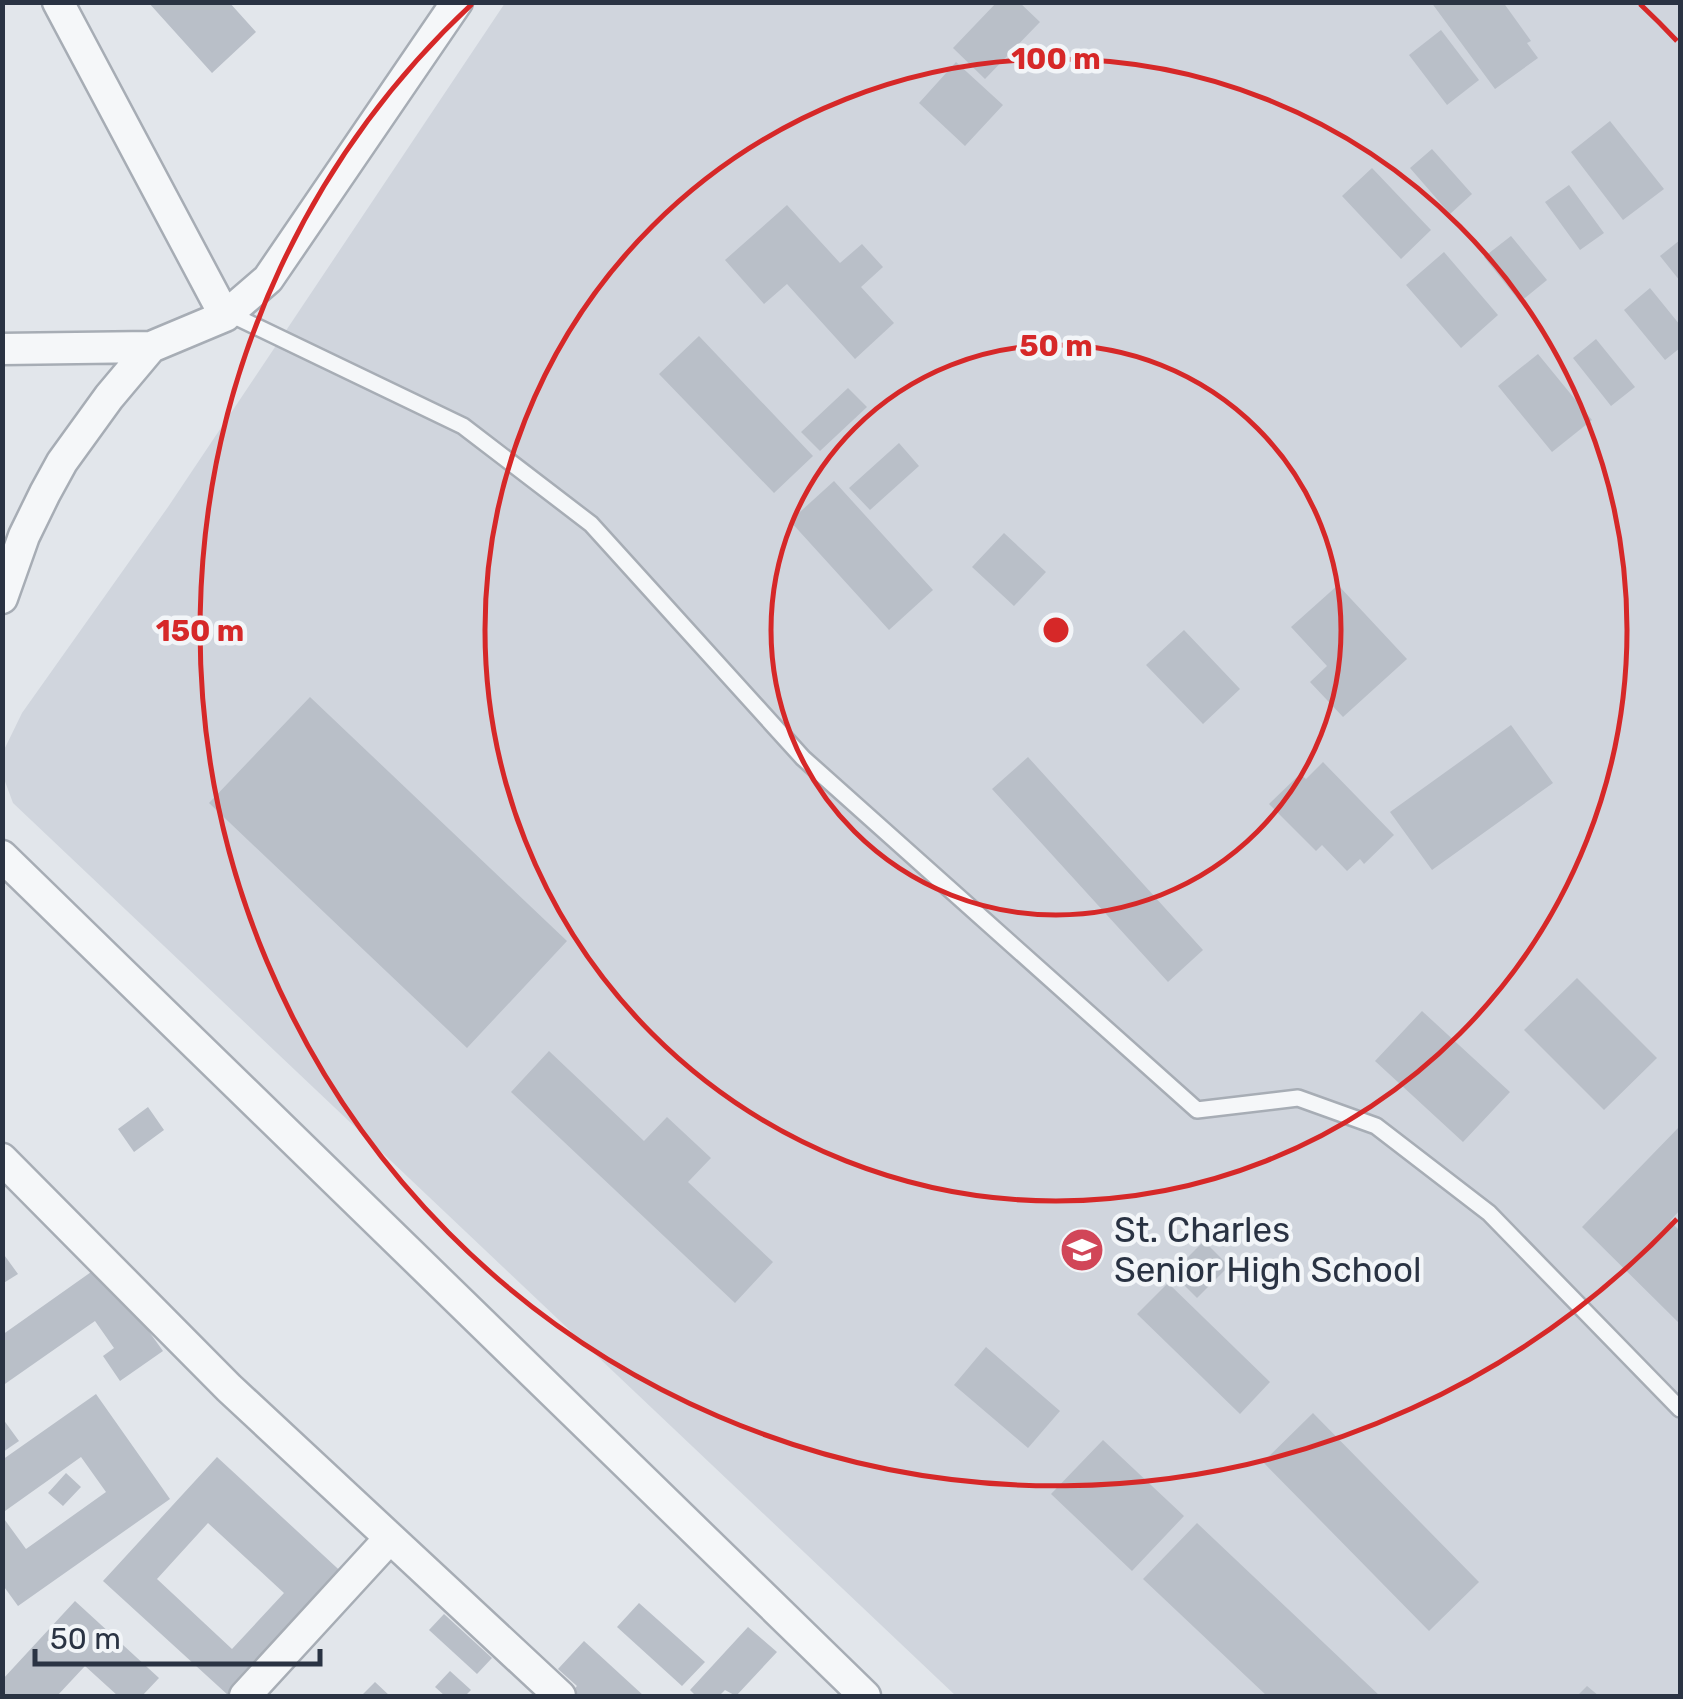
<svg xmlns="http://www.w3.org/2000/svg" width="1683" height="1699" viewBox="0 0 1683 1699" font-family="Rubik,sans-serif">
<rect width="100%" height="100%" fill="#e2e6eb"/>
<path fill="#d0d5dd" d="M505,3H1680V1696H956L13,803L3,776V752L22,713L168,507Z"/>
<path fill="#b9bfc8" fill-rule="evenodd" d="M148,2H229L256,32L212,73Z
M997,2H1019L1040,22L985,79L953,48Z
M1431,2H1503L1531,41L1527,43L1538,58L1495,89Z
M1441,30L1479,80L1447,105L1409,55Z
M956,62L1003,105L965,146L919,103Z
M1610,121L1664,189L1623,220L1571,152Z
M1432,149L1472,194L1450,214L1410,168Z
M1372,168L1431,230L1401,259L1342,196Z
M1569,185L1604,233L1580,250L1545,202Z
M787,205L840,263L862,244L883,267L861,287L894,323L855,359L787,284L764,304L725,260Z
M1511,236L1547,280L1520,302L1484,257Z
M1680,240V281L1660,256Z
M1444,252L1498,315L1461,348L1406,285Z
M1650,288L1680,325V348L1665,360L1624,310Z
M699,336L813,456L774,493L659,374Z
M1596,339L1635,387L1611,406L1573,358Z
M1538,354L1592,420L1552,452L1498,386Z
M848,388L867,407L820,451L801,432Z
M899,443L919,466L870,510L849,488Z
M834,481L933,590L889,630L790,521Z
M1004,533L1046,572L1014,606L972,567Z
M1338,585L1407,659L1343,717L1310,682L1327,666L1291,627Z
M1184,630L1240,689L1203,724L1146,665Z
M310,697L567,941L467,1048L209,803Z
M1511,725L1553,783L1432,870L1390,812Z
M1028,757L1203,950L1168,982L992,789Z
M1323,762L1394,835L1364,864L1360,859L1347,871L1322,845L1316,851L1269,804L1300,774L1306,779Z
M1577,978L1657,1058L1604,1110L1524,1030Z
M1422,1011L1510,1092L1463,1142L1375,1061Z
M549,1051L644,1141L667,1117L711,1158L688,1182L773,1262L735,1303L511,1092Z
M148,1107L164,1130L134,1152L118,1129Z
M1680,1126V1210L1670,1221L1680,1231V1324L1582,1227Z
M1204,1241L1229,1266L1197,1298L1172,1273Z
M2,1252L18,1274L2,1284Z
M101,1265L163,1351L120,1381L103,1356L114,1348L95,1321L2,1386V1335Z
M1168,1283L1270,1382L1240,1414L1137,1314Z
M986,1347L1060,1411L1028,1448L954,1385Z
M96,1394L170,1499L18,1606L2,1584V1516L26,1549L106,1492L81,1457L5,1511L2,1460Z
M1313,1413L1479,1582L1429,1631L1263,1462Z
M3,1419L19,1441L3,1452Z
M1103,1440L1184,1516L1132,1571L1051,1494Z
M217,1457L349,1579L241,1696H229L103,1581ZM208,1523L284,1593L232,1649L157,1579Z
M66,1473L81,1487L63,1506L48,1493Z
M1197,1523L1380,1696H1267L1143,1579Z
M75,1601L159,1678L142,1696H118L85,1666L57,1696H2V1680Z
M639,1603L705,1662L682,1686L617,1627Z
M444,1614L492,1658L477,1674L429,1630Z
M748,1627L777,1652L736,1696L725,1690L719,1696H696L690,1690Z
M584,1641L644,1696H567L577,1686L558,1669Z
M450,1671L471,1690L465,1696H445L435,1687Z
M375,1682L390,1696H361Z
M1587,1686L1599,1696H1577Z"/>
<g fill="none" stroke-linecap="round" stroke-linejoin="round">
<defs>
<path id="lane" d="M228,313L463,426L591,524L803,758L1197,1110L1298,1098L1376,1126L1489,1213L1680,1409"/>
<path id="street" d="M58,2L225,316
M2,349L151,347
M2,598L24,536L45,493L62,462L109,397L151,347L225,316L268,279L457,2
M2,856L865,1696
M2,1159L229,1388L560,1696
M245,1696L390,1538"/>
</defs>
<use href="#lane" stroke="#a7adb5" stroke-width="20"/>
<use href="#street" stroke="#a7adb5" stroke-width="35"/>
<use href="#lane" stroke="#f5f7f9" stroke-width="15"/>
<use href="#street" stroke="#f5f7f9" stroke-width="30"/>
</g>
<g fill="none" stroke="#d62828" stroke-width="5">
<circle cx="1056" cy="630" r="285"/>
<circle cx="1056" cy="630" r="571"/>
<path d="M1677 1219A856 856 0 1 1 472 4M1640 4A856 856 0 0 1 1677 41"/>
</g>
<defs>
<symbol id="school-disc" viewBox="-11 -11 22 22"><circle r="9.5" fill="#d14658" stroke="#f2f5f8"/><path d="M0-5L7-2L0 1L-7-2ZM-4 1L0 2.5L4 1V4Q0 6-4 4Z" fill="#fff"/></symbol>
</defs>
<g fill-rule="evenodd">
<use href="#school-disc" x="1057" y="1225" width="50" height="50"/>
</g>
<g text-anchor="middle" stroke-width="9" stroke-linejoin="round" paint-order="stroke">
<g font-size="35" fill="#2a3343" stroke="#f2f5f8" text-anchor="start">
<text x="1114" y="1242">St. Charles<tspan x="1114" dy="40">Senior High School</tspan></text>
</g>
</g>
<circle cx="1056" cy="630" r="15" fill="#d62828" stroke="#f2f5f8" stroke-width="5"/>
<g font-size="30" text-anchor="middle" font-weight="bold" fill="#d62828" stroke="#f2f5f8" stroke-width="9" stroke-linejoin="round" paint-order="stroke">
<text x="1056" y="69">100 m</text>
<text x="1056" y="356">50 m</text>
<text x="200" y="641">150 m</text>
</g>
<rect width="1683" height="1699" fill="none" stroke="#2a3343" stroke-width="10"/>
<path d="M35 1649v15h285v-15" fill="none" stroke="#2a3343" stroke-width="5"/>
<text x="50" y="1649" font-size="30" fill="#2a3343" stroke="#f2f5f8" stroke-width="8" paint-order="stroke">50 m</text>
</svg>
